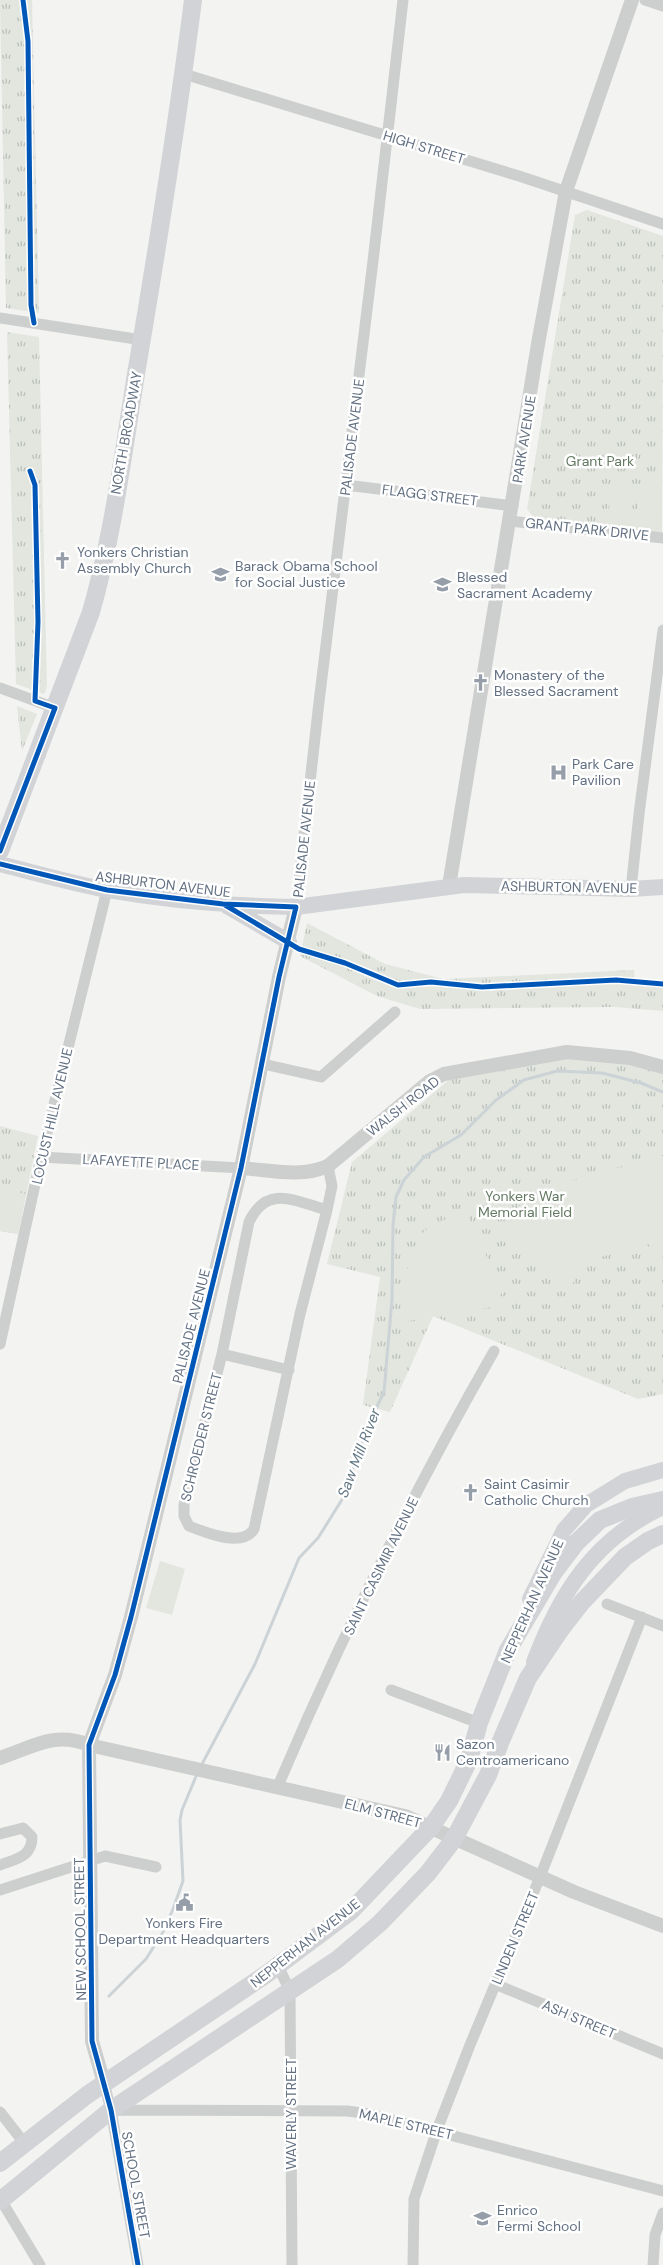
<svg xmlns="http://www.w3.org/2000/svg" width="663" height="2265" viewBox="0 0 663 2265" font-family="'DM Sans',sans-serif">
<defs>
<pattern id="grass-tufts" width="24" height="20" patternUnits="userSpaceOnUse" patternTransform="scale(1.25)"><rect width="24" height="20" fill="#e2e6df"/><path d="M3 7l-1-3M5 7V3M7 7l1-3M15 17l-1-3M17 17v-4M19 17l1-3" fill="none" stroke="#bbbfba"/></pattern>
</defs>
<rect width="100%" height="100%" fill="#f3f3f1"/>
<path fill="url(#grass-tufts)" d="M0,0H32L39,313L6,308Z
M587,210L663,236L662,534L534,518L527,509L575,215Z
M7,332L39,337L47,687L44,694L16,684Z
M17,706L37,714L22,751Z
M307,923L385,964L443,979L634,970L635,984L663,986V1011L615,1007L420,1009L377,996L300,956Z
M568,1054L640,1064L663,1071V1394L638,1399L433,1316L390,1412L363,1405L380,1277L327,1264L352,1162L450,1079Z
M0,1126L38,1136L18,1234L0,1231Z"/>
<path fill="#e2e6df" d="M613,481L635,484L630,526L607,523Z
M640,484L662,487L657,529L635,527Z
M663,1156V1257L648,1244L586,1261L570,1288L500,1235C509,1218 519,1201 538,1193L537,1190Z
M0,1188L26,1194L18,1234L0,1231Z
M464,1209L503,1291L493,1307L402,1322L404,1276L424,1231Z
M160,1561L185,1569L172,1615L146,1608Z"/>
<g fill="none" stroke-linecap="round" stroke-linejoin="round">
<path stroke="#ccd3d7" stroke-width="3" d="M201,1766L255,1664L299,1558L318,1538L343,1498L368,1425L384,1392L392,1299L393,1225L396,1197L404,1180L424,1157L461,1135L496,1100L524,1080L557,1071L602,1073L641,1083L663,1092
M109,1996L146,1959L163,1932L173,1909L183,1881L180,1820L182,1810L197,1774"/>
<path stroke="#cdcece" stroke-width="11" d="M645,0L663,6
M184,74L519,176L663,224
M0,318L142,340
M346,485L513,506
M510,521L663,538
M0,688L55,708
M631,889L639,814L663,630
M296,907L319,702L373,261L403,0
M263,1064L321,1077L395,1012
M41,1157L241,1168
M327,1210C295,1201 267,1184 249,1222L222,1354L184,1505V1516L189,1526C206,1533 243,1548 254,1529L300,1314L327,1210L332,1186L328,1166
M0,1344L41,1157L107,890
M222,1354L289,1370
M607,1604L663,1626
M391,1690L479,1723
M278,1786C341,1637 414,1491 494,1351
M0,1834L23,1828L32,1837C32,1857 16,1859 0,1865
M0,1890L105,1856L156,1867
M278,1966L290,1991L292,2265
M495,1984L663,2054
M104,2083L111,2110L138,2265
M113,2110L347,2111L370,2114L663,2191
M0,2112L25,2144
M1,2200L40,2265
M413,2265L414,2199L437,2130L470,2045L540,1877L642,1617
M653,2265L655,2235L663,2213"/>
<path stroke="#cdcece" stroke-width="14" d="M449,886L538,344L566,191L632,0
M241,1168C270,1170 301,1178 328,1166L430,1081L444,1074L567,1052L630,1058L663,1067
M0,1758C33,1747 54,1731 89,1745L405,1816L574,1892L663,1926
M104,2083L92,2041L89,1745L115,1675L131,1617L241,1168L279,977L296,907"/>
<path stroke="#d1d3d6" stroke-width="16" d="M0,864C36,873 71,883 107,890C169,901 234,906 296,907L464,885L631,889L663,887
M227,906L289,942
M530,1599L564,1530L586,1505L625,1481L663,1470
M534,1662C560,1593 594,1539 663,1507"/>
<path stroke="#d1d3d6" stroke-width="18" d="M0,851L91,612C113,535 123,454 136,374C157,250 177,125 193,0
M0,2163L87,2095L268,1973L351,1911L431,1827L449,1801L469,1760L479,1723L508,1650L554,1572L576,1543L600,1520L632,1507L663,1500
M0,2201L111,2110L338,1959L380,1923L428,1873L454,1839L488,1775L500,1743L528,1678L561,1629L582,1602L625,1557L648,1541L663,1534"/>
<defs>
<path id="cycleway" d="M23,0L28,41L31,305L34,323
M0,851L55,708L35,701L38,622L35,485L30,471
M0,864L107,890L223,904L296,907L279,977L241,1168L131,1617L115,1675L89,1745L92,2041L111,2110L138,2265
M225,905L299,949L345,963L398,985L431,982L482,987L616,980L663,984"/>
</defs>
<use href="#cycleway" stroke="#fff" stroke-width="8"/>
<use href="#cycleway" stroke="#0057b8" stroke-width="5"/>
</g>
<defs>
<symbol id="church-bare" viewBox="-9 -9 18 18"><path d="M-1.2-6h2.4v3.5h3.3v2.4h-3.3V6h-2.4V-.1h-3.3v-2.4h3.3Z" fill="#959ea9" stroke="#fff" stroke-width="2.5" paint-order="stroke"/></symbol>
<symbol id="school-bare" viewBox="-9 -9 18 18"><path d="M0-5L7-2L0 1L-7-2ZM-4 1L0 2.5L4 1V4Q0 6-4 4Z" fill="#959ea9" stroke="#fff" stroke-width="2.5" paint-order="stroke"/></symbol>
<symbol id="hospital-bare" viewBox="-9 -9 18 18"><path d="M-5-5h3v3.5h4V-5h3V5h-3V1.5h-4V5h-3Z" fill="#959ea9" stroke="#fff" stroke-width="2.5" paint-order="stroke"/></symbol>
<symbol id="restaurant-bare" viewBox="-9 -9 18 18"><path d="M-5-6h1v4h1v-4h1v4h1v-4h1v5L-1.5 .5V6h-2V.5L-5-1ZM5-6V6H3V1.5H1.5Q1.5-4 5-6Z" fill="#959ea9" stroke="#fff" stroke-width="2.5" paint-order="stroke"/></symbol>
<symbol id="civic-bare" viewBox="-9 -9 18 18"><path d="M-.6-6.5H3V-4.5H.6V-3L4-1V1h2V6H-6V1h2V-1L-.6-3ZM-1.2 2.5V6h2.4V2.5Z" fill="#959ea9" stroke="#fff" stroke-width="2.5" paint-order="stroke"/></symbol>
</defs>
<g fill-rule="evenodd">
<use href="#church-bare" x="50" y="548" width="25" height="25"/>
<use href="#school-bare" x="208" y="562" width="25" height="25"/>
<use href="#school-bare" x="430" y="572" width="25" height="25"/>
<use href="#church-bare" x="468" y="670" width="25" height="25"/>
<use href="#hospital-bare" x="546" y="760" width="25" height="25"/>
<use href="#church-bare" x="458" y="1480" width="25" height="25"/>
<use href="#restaurant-bare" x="430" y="1740" width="25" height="25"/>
<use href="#civic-bare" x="172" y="1890" width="25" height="25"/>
<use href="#school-bare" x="470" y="2206" width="25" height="25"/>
</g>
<g text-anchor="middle" stroke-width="5" stroke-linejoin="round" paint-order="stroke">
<g font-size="14" fill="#627082" stroke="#fff">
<text transform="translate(424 147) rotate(17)" y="5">HIGH STREET</text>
<text transform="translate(126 433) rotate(-80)" y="5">NORTH BROADWAY</text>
<text transform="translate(352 437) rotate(-83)" y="5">PALISADE AVENUE</text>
<text transform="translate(524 439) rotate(-81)" y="5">PARK AVENUE</text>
<text transform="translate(430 495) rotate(7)" y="5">FLAGG STREET</text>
<text transform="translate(587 529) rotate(6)" y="5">GRANT PARK DRIVE</text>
<text transform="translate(304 839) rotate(-84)" y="5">PALISADE AVENUE</text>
<text transform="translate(163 884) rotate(7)" y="5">ASHBURTON AVENUE</text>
<text transform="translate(569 887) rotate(1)" y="5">ASHBURTON AVENUE</text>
<text transform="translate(403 1106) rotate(-38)" y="5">WALSH ROAD</text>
<text transform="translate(52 1116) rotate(-77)" y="5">LOCUST HILL AVENUE</text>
<text transform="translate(141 1162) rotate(3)" y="5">LAFAYETTE PLACE</text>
<text transform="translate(191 1326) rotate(-76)" y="5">PALISADE AVENUE</text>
<text transform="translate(201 1437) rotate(-76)" y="5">SCHROEDER STREET</text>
<text transform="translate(381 1566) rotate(-64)" y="5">SAINT CASIMIR AVENUE</text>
<text transform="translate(532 1601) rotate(-66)" y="5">NEPPERHAN AVENUE</text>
<text transform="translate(383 1813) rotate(15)" y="5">ELM STREET</text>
<text transform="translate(80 1929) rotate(-91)" y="5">NEW SCHOOL STREET</text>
<text transform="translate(515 1938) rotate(-67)" y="5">LINDEN STREET</text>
<text transform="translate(305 1943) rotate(-38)" y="5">NEPPERHAN AVENUE</text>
<text transform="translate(579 2019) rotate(23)" y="5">ASH STREET</text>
<text transform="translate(291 2114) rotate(-90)" y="5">WAVERLY STREET</text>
<text transform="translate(406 2124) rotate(13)" y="5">MAPLE STREET</text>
<text transform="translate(136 2185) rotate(80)" y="5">SCHOOL STREET</text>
</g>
<g font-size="14" fill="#637961" stroke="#fff">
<text x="600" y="466">Grant Park</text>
<text x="525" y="1201">Yonkers War<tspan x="525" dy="16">Memorial Field</tspan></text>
</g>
<g font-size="14" fill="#627082" stroke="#fff" text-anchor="start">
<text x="77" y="557">Yonkers Christian<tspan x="77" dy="16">Assembly Church</tspan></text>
<text x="235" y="571">Barack Obama School<tspan x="235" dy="16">for Social Justice</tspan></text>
<text x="457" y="582">Blessed<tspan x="457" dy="16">Sacrament Academy</tspan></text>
<text x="494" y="680">Monastery of the<tspan x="494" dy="16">Blessed Sacrament</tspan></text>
<text x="572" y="769">Park Care<tspan x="572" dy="16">Pavilion</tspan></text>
<text x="484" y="1489">Saint Casimir<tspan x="484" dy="16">Catholic Church</tspan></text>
<text x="456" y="1749">Sazon<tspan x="456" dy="16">Centroamericano</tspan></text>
<text x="184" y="1928" text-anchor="middle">Yonkers Fire<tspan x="184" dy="16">Department Headquarters</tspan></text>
<text x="497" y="2215">Enrico<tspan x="497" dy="16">Fermi School</tspan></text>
</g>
<g font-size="15" font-style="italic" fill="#637986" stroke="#fff">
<text transform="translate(359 1453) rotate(-69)" y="5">Saw Mill River</text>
</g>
</g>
</svg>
